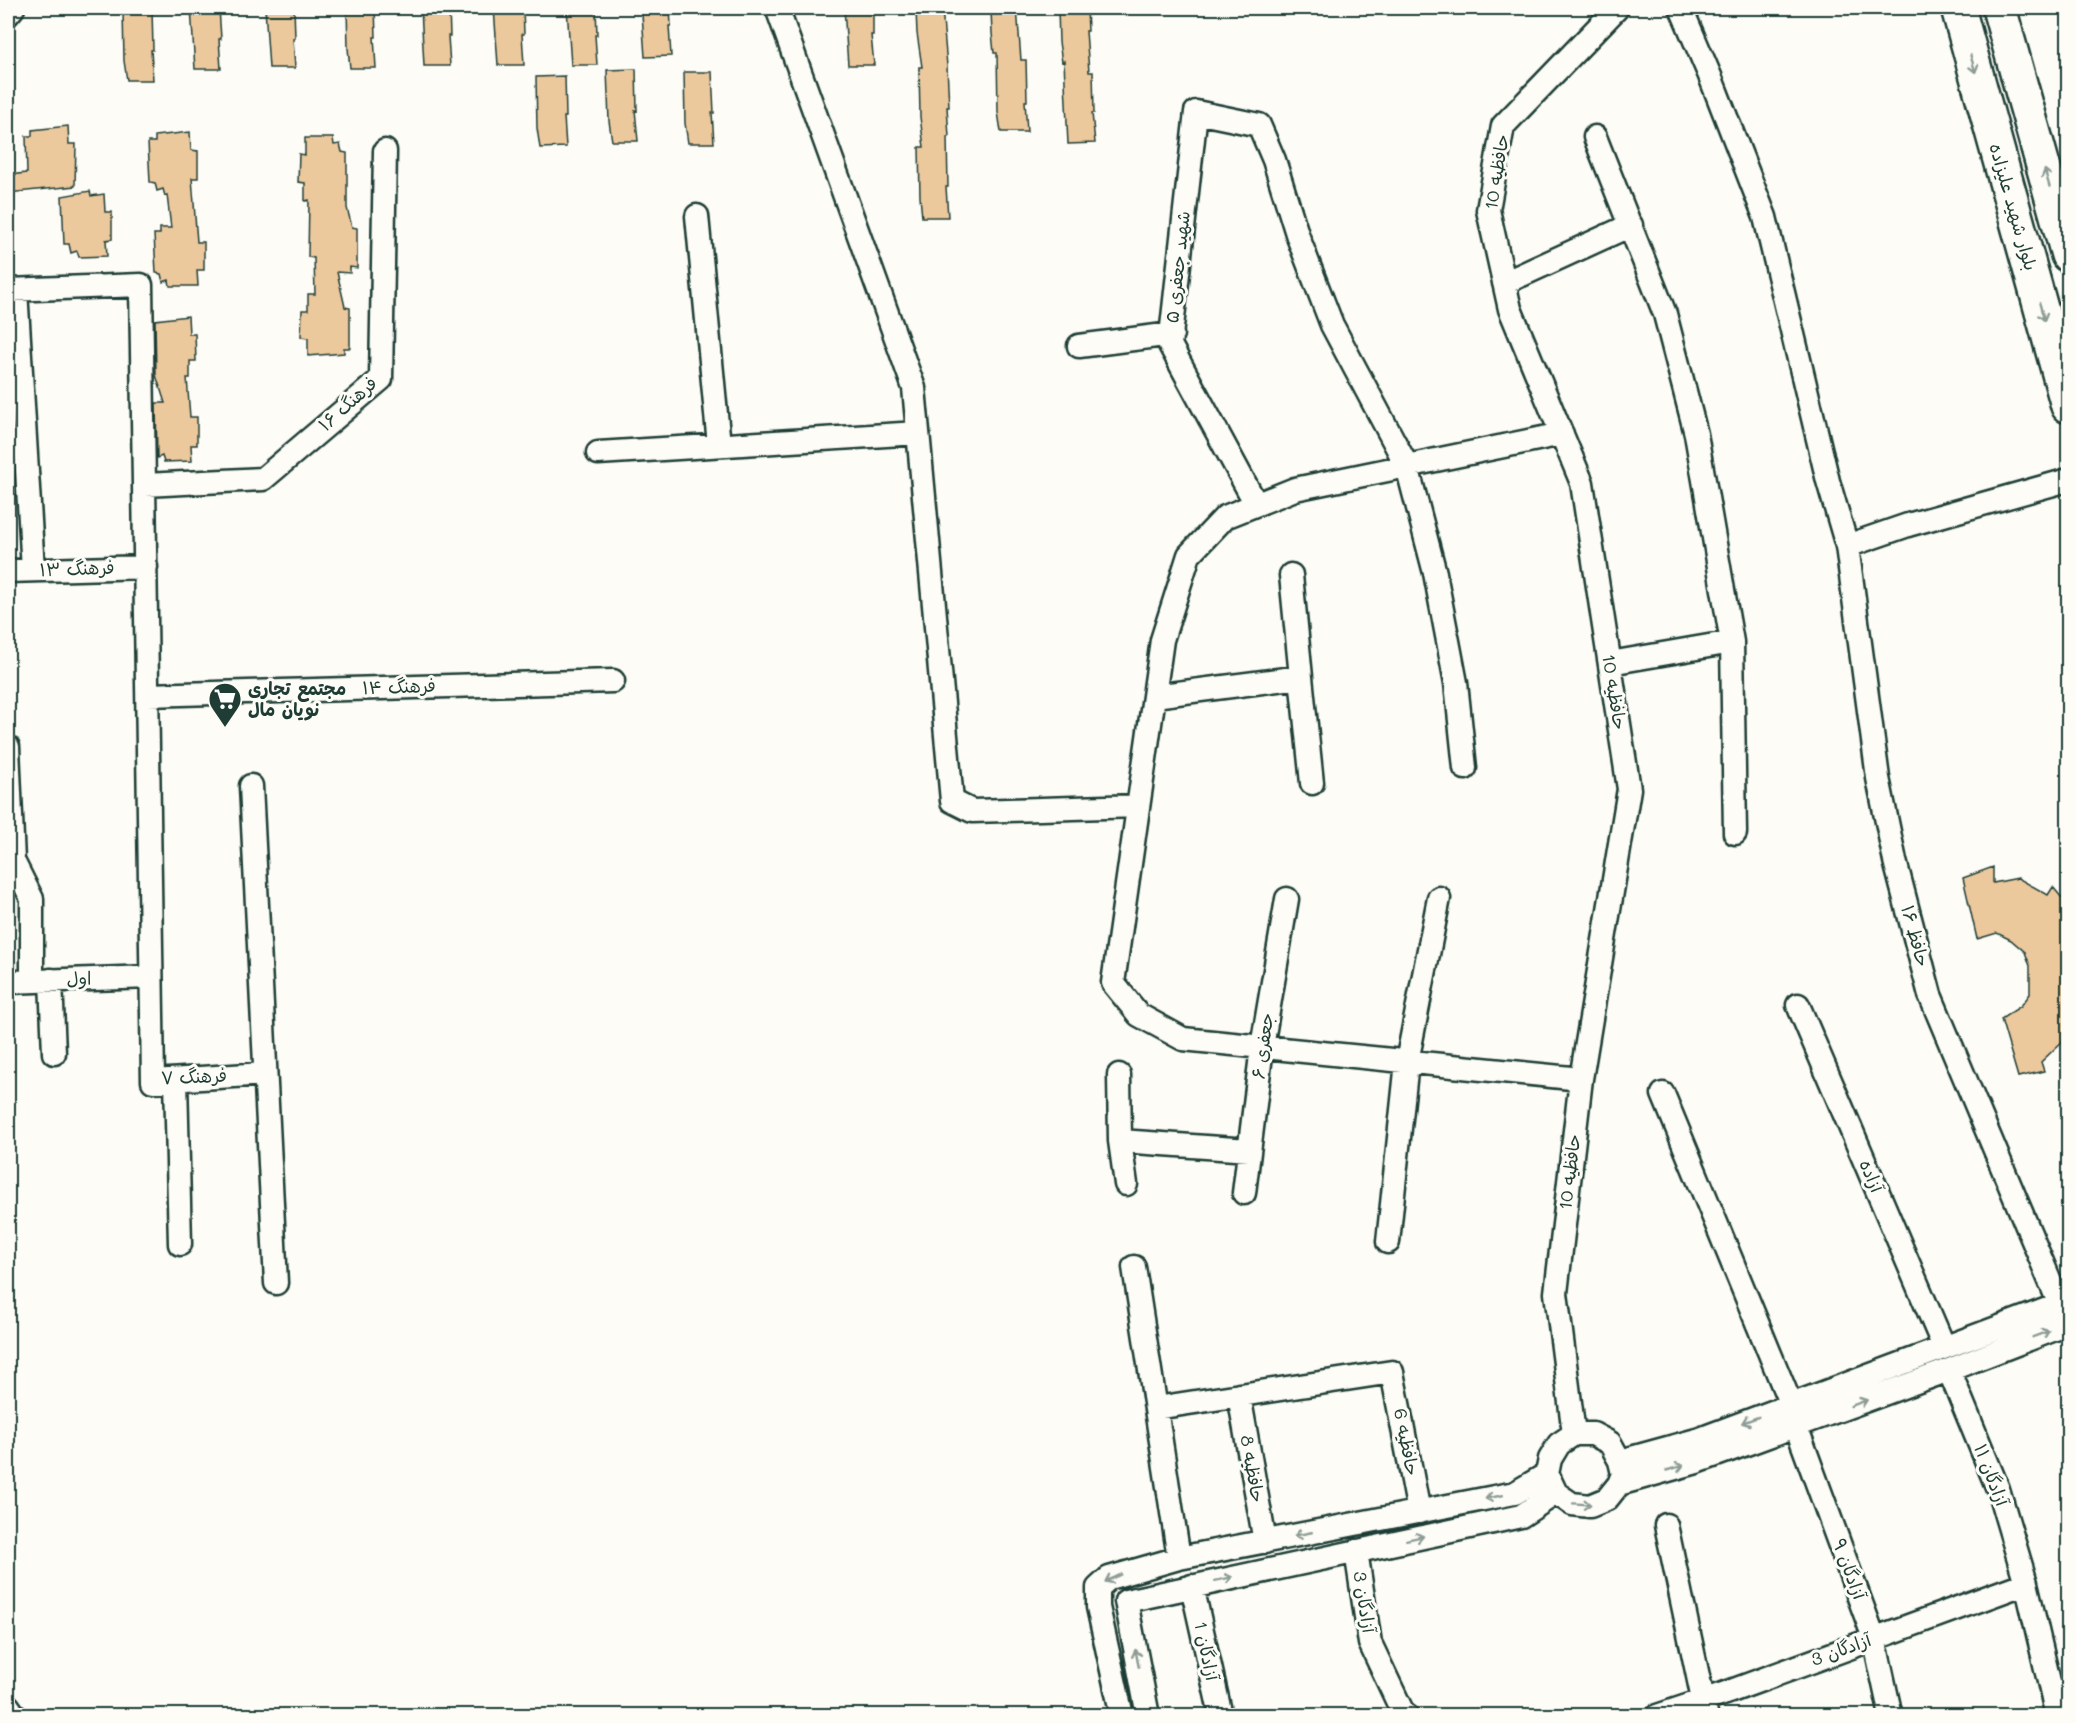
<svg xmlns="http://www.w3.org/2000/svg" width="2076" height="1723" viewBox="0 0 2076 1723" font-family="Mali,'Playpen Sans Arabic',sans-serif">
<rect width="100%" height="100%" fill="#fdfcf7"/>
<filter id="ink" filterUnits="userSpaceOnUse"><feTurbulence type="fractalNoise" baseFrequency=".0167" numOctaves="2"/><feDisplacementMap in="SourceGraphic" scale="12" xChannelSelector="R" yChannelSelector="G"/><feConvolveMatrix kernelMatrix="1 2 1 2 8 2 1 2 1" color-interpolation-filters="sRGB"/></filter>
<g filter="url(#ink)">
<path fill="#ecc89d" stroke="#1f3d34" stroke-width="1.5" d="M191,8H219L221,39H219L221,69H195Z
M265,8H294L295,38H293L295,68H269Z
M347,8H375L376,37H374L376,68H350L348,48Z
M421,8H449L450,36H448L450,66H424Z
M494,8H523L524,34H522L524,65H498Z
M567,8H596L597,35H595L597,65H571Z
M645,8H670L671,26H669L671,56L645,57L642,14H646Z
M844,8H873V35H871L874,65H848Z
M921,8H942L947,66L949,107H947L949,137H947L948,187H946L948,217H922L920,197L919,147H924L920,117L919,67H922L917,33L916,10H921Z
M996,8H1017L1021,60H1026L1027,101H1025L1027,132H1001L998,112L997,53H994L992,33L991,10H996Z
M1058,8H1087L1088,31H1086L1089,72H1093L1094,113H1092L1095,143L1068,144L1064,61L1062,62L1059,42Z
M152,9L153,50H151L153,80H127L124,61L123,10Z
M636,69L637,111L635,110L638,141H612L609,121L607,70Z
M684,72H712L714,113H712L714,143H688L685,123Z
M565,76L566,117H564L566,147L540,148L537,128L536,77Z
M68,126L69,144H76L75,186L8,193V175L27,173L26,136H32V130Z
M190,132L191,150L198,151V178H192L197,242H204V270H197L198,286H170L169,280L163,282L161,274L156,273L154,234H160V228H171L167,195L165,196L163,189L157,191L155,183L150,182L148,142H155V136Z
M305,138H333L334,145L340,144L342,152L347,153V208L352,227L357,228V268L350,267V273L337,272L345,307L350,308V348H344V353L308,356V338L301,337L302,310H308V294H315L314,258L308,257L309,200L305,201V183L298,182L299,154L305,155Z
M90,191L91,196L104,194L105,212H112V239L106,240L107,256L79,257L77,251L71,253L69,244H64L62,196Z
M188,316L189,334H195L196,361H190V378H187L190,417H197V445H191L192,461L164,462L162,456L157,458L156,403H165L156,375L155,320Z
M1993,867V883L2018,878L2048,895L2053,887L2062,898L2068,895V1036L2041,1062L2044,1071L2018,1077L2001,1019L2021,1006L2030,994V966L2025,952L2011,940L1997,933L1977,939L1963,878Z"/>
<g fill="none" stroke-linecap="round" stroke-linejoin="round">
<defs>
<path id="street" d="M777,8L914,388L952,801L972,811L1138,806
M1681,8L1710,76L1765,217L1828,481L1847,546L1878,778L1895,861L1930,995L2068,1324
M8,14L13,8
M1595,137L1665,314L1696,434L1732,642L1735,833
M697,216L719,445
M1504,283L1631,225
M8,290L141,285L153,1081L265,1074
M16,290L33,570
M1079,346L1172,334
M1562,434L1295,489L1225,517L1189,555L1162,640L1113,983L1139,1015L1183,1039L1581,1079
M598,453L918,433
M145,485L263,479L381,379L385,151
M1256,504L1170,345L1196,112L1259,125L1274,160L1298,237L1332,325L1407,466L1435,573L1456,683L1465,768
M1847,546L1908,525L2068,480
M8,571L146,567
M1291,575L1301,677
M1610,663L1732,642
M148,695L613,681
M1154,696L1301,677L1312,783
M8,747L13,861L32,899V980
M251,786L276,1283
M51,980L54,1053
M8,982L151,977
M1798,1005L1944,1347
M1119,1075L1120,1141L1126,1184
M176,1080L180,1244
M1663,1094L1791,1405
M1120,1141L1249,1150
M1244,1193L1262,1047L1287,899
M1388,1242L1407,1062L1439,898
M1134,1267L1179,1558
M1949,1370L1998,1489L2026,1583L2057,1716
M1239,1395L1265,1542
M1156,1408L1392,1372L1419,1512
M1796,1426L1874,1638L1891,1716
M1574,1434L1556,1293L1581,1079L1629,789L1582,483L1510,309L1488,210L1503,126L1617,8
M1620,1461L1700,1439L2061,1304
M1619,1484L1623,1474L1620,1461L1610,1443L1593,1434H1574L1559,1444L1550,1459L1547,1474L1556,1493L1572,1504L1590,1506L1607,1499L1619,1484L1697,1462L1949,1370L2068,1324
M1666,1525L1706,1714
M1356,1551L1370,1643L1403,1713L1407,1716
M1192,1586L1221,1716
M8,1706L15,1716
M1122,1716L1098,1607V1588L1109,1578L1179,1558L1515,1493L1547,1474
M1148,1716L1126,1601L1521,1516L1556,1493
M1657,1716L1723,1694L2026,1583"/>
<path id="primary" d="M1958,8L2068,406
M1999,8L2068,255"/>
</defs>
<use href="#street" stroke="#1f3d34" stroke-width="27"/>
<use href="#primary" stroke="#1f3d34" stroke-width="38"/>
<use href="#street" stroke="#fdfcf7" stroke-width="22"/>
<use href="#primary" stroke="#fdfcf7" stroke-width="33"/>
</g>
<defs><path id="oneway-shaft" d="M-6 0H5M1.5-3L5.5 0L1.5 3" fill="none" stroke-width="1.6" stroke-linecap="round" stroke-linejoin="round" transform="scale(1.5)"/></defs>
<g stroke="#8e9c96">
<use href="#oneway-shaft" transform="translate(1973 64) rotate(74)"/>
<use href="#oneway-shaft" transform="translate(2047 178) rotate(-106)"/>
<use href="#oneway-shaft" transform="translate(2042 312) rotate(74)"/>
<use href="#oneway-shaft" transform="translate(2041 1334) rotate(-21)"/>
<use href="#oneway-shaft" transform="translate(1859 1403) rotate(-20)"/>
<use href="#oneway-shaft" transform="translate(1750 1420) rotate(159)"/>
<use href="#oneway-shaft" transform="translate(1675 1468) rotate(-16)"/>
<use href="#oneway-shaft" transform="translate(1494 1497) rotate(169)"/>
<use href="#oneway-shaft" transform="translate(1582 1504) rotate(4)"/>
<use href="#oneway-shaft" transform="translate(1303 1534) rotate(169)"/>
<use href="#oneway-shaft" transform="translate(1415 1538) rotate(-12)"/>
<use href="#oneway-shaft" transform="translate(1113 1578) rotate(155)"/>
<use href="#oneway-shaft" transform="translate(1224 1579) rotate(-12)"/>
<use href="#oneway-shaft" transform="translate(1137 1658) rotate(-101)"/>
</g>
</g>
<defs>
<symbol id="supermarket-pin" viewBox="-11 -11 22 30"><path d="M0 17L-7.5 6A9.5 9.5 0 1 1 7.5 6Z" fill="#1f3d34" stroke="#fdfcf7"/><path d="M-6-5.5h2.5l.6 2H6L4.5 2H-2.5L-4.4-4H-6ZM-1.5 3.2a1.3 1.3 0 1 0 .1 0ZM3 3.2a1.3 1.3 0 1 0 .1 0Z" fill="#fff"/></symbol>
</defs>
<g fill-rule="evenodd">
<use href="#supermarket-pin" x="206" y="680" width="38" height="52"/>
</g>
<g text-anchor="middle" stroke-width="6" stroke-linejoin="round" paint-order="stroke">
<g font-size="18" fill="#1f3d34" stroke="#fdfcf7">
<text transform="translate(1497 172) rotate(-81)" y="6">حافظیه 10</text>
<text transform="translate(2013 207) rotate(74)" y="6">بلوار شهید علیزاده</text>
<text transform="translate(1178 267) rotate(-84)" y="6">شهید جعفری ۵</text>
<text transform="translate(348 404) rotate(-42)" y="6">فرهنگ ۱۶</text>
<text transform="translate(77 569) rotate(-2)" y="6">فرهنگ ۱۳</text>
<text transform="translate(399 687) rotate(-2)" y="6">فرهنگ ۱۴</text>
<text transform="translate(1614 692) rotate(81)" y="6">حافظیه 10</text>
<text transform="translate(1915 936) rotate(75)" y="6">حافظ ۱۶</text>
<text transform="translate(79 979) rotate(-2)" y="6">اول</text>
<text transform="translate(1263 1046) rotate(-82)" y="6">جعفری ۶</text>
<text transform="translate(194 1077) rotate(-2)" y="6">فرهنگ ۷</text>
<text transform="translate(1570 1172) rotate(-83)" y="6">حافظیه 10</text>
<text transform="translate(1871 1176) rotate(67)" y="6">آزاده</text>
<text transform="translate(1406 1442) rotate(79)" y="6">حافظیه 6</text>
<text transform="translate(1252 1469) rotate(80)" y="6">حافظیه 8</text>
<text transform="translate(1991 1475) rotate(69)" y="6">آزادگان ۱۱</text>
<text transform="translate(1849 1569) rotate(70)" y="6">آزادگان ۹</text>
<text transform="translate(1364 1602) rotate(81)" y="6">آزادگان 3</text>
<text transform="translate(1841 1650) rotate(-20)" y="6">آزادگان 3</text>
<text transform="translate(1206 1651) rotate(78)" y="6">آزادگان 1</text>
</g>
<g font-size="18" font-weight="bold" fill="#1f3d34" stroke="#fdfcf7" text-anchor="start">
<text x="248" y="695">مجتمع تجاری<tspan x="248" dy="21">نویان مال</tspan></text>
</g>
</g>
<rect width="2076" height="1723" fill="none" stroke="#fdfcf7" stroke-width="30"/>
<rect x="15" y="15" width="2046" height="1693" fill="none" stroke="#1f3d34" stroke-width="2" filter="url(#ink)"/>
</svg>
